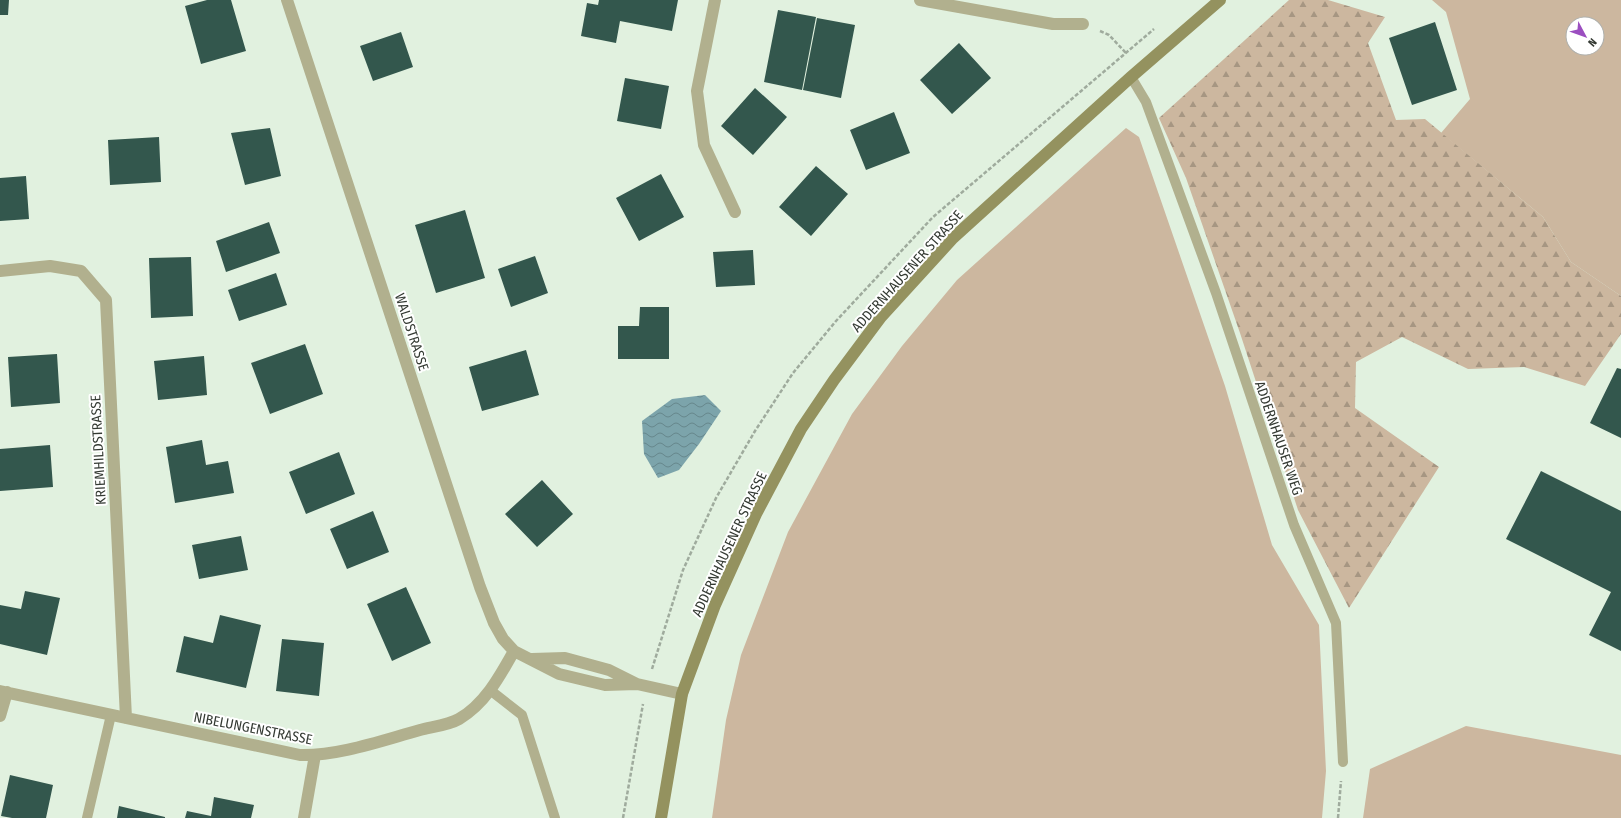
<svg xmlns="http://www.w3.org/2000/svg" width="1621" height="818" viewBox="0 0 1621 818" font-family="'Fira Sans Condensed',sans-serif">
<defs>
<pattern id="forest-firs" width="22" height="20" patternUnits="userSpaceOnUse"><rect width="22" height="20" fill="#ccb79f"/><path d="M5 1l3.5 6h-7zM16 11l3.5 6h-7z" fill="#a69682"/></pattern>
<pattern id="water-waves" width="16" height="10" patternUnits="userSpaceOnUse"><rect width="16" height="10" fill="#7ca4ab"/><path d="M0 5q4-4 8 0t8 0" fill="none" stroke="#66878c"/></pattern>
</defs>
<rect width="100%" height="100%" fill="#e1f1df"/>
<path fill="#ccb79f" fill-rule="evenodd" d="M1432,0H1621V296L1571,262L1543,217L1441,133L1470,99L1446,12ZM1573,24H1597V48H1573Z
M1126,128L1139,137L1225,386L1272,545L1319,625L1326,771L1322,818H712L726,720L741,655L788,532L852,414L902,346L957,280Z
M1466,726L1621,755V818H1363L1370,769Z"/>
<path fill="url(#forest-firs)" d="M1289,0H1328L1385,17L1368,43L1396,120L1425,119L1543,217L1571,262L1621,296V334L1585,386L1524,367L1468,369L1402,337L1356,362L1355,408L1439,467L1349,608L1298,510L1240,333L1186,178L1159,118Z"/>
<path fill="url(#water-waves)" d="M705,395L721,411L699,444L679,470L658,478L644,454L642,421L672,399Z"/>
<path fill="#33574d" d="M0,0H9L8,15H0Z
M207,0H231L246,51L201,64L185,6Z
M599,0H678L672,31L620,21L616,43L581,36L587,3L598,5Z
M778,10L816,17L802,90L764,82Z
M817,18L855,25L841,98L803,90Z
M1435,22L1457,90L1412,105L1389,38Z
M401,32L413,67L373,81L360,46Z
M959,43L991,78L952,114L920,80Z
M625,78L669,86L661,129L617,121Z
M755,88L787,117L753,155L721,126Z
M894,112L910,153L866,170L850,130Z
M270,128L281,176L245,185L231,133Z
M159,137L161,182L110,185L108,140Z
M816,166L848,194L811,236L779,207Z
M661,174L684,217L639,241L616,198Z
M26,176L29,219L0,221V178Z
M465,210L485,278L436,293L415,225Z
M269,222L280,253L226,272L216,241Z
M753,250L755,285L716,287L713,252Z
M535,256L548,293L511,307L498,269Z
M191,257L193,316L151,318L149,258Z
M276,273L287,305L239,321L228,290Z
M640,307H669V359H618V326H639Z
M305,344L323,394L270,414L251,363Z
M526,350L539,395L482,411L469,367Z
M57,354L60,403L11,407L8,357Z
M204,356L207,395L158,400L154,361Z
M1617,368L1621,369V438L1590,423Z
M202,440L206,465L228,461L234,493L175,503L166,447Z
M50,445L53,487L0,491V449Z
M339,452L355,494L306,514L289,472Z
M1541,471L1621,511V651L1589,635L1611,592L1506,539Z
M542,480L573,514L537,547L505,514Z
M373,511L389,552L347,569L330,529Z
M241,536L248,570L199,579L192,545Z
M406,587L431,643L392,661L367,604Z
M25,591L60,598L47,655L0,644V605L21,609Z
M220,615L261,625L246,688L176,672L184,636L213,643Z
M282,639L324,643L319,696L276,691Z
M10,775L53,785L46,818H12L1,816Z
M214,797L254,805L251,818H185L187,811L211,816Z
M119,806L165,817V818H117Z"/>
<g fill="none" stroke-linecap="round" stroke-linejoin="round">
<path stroke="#9fab9d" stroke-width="2.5" stroke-dasharray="4 2" stroke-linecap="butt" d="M1100,31L1109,35L1126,53
M652,669L683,570L716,498L755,431L793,373L836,321L933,217L1154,29
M623,818L643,704
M1338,818L1341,781"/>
<path stroke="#b1b08e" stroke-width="10" d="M1131,77L1146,102L1216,293L1294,525L1336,623L1343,762
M490,690L522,715L555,818
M87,818L111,715"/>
<path stroke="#b1b08e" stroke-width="12" d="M287,0L480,587L494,623L503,639L514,651L559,674L605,685L637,684
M715,0L697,91L704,145L735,212
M920,0L1053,24H1083
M0,271L50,266L81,271L106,300L126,718
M532,659L565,658L609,670L637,684L682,694
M0,691L300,755C339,756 383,740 420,730C431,727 449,725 459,719C485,704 500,676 514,651
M0,716L7,692
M304,818L315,755"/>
<path stroke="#94925f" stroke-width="12" d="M661,818L682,694L715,605L756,514L801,429L834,380L881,317L953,238L1131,77L1220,0"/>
</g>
<g text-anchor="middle" stroke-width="4" stroke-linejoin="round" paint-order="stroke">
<g font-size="14" fill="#343a33" stroke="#fff">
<text transform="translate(907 271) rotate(-48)" y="5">ADDERNHAUSENER STRASSE</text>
<text transform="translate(412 332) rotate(72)" y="5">WALDSTRASSE</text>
<text transform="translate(1279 438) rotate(71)" y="5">ADDERNHAUSER WEG</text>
<text transform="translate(98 450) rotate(-93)" y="5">KRIEMHILDSTRASSE</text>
<text transform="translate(729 544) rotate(-65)" y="5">ADDERNHAUSENER STRASSE</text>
<text transform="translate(253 728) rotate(11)" y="5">NIBELUNGENSTRASSE</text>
</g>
</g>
<g transform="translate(1585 36) rotate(131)"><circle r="19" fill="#ffffff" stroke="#aeb0ad"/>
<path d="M0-3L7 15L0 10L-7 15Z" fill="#9b4ec0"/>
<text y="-6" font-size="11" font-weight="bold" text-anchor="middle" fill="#343a33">N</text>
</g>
</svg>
